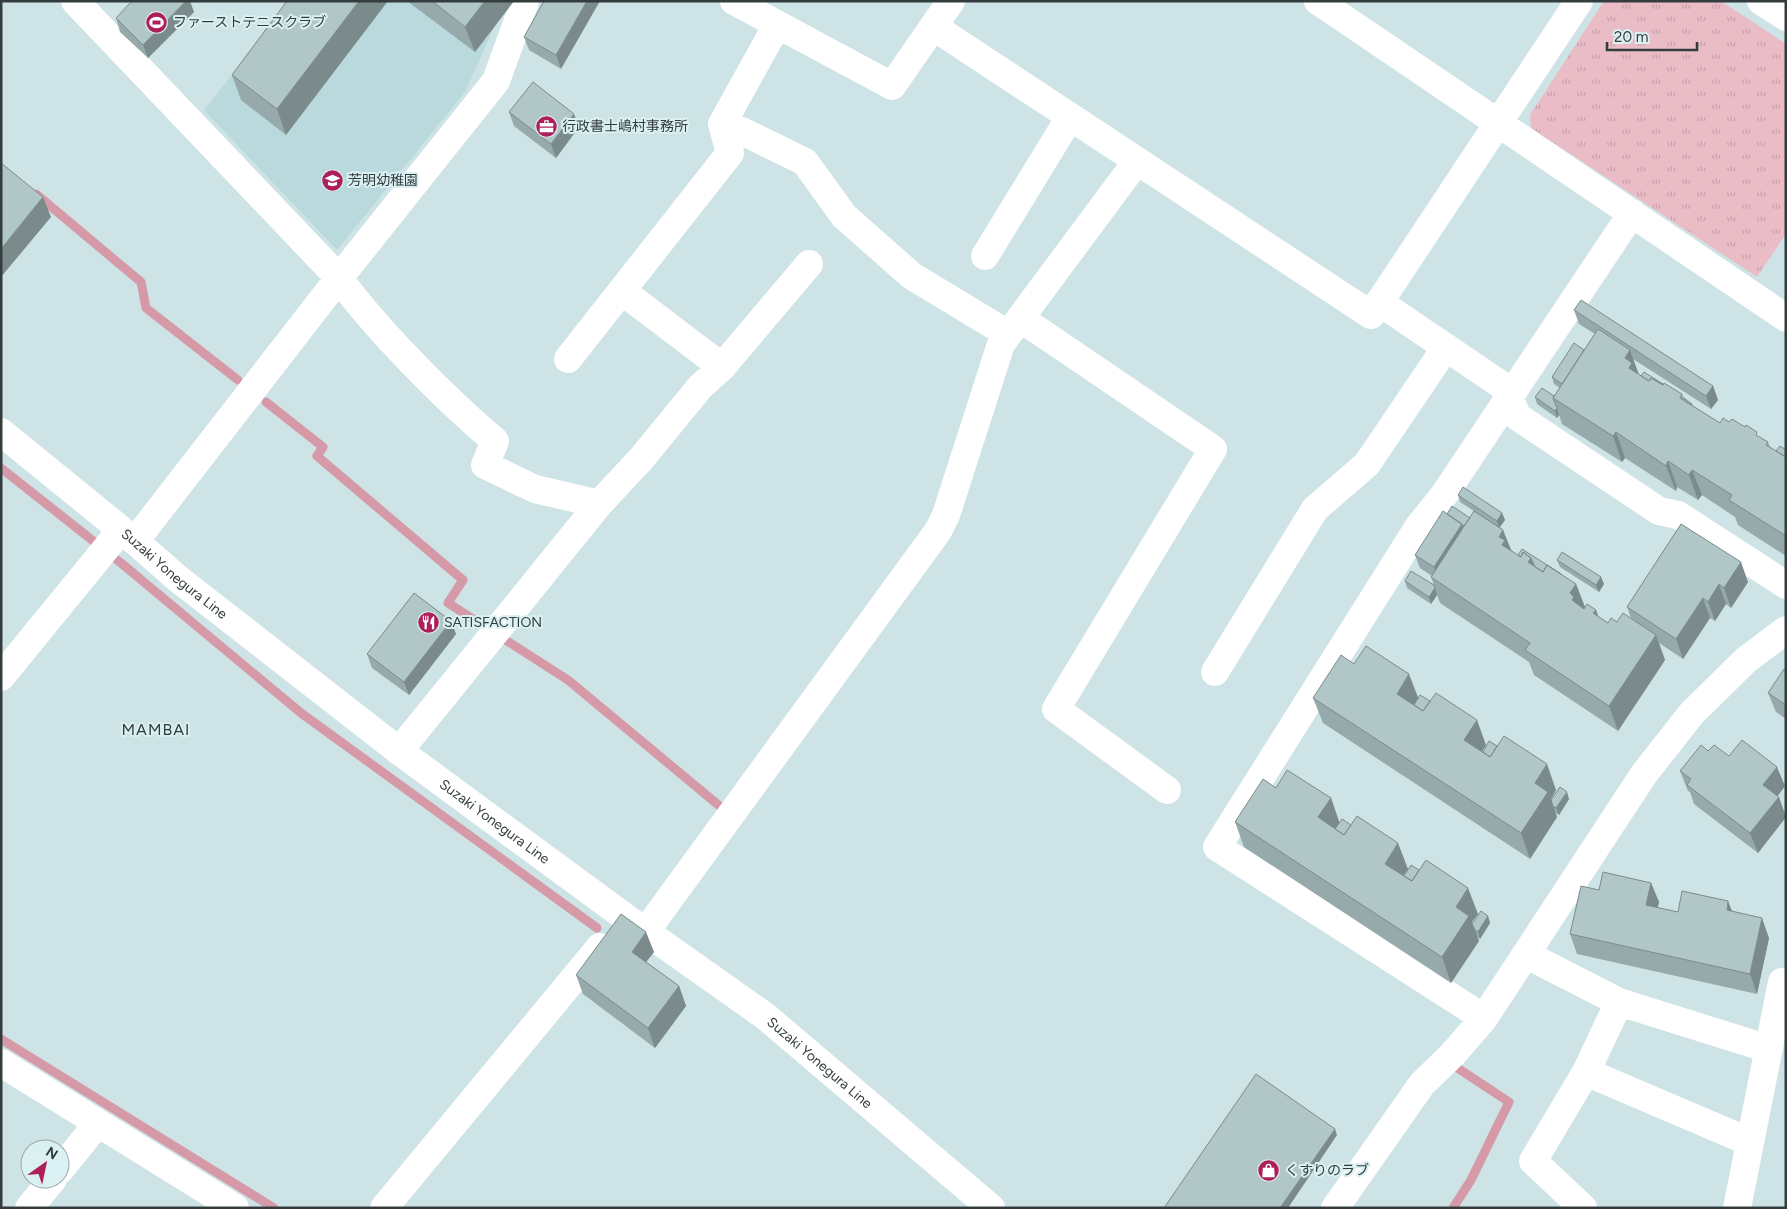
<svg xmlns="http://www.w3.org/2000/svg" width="1787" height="1209" viewBox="0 0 1787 1209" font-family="Figtree,'Noto Sans JP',sans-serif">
<defs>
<pattern id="grass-tufts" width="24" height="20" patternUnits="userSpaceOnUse" patternTransform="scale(1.25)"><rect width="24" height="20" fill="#e9bcc6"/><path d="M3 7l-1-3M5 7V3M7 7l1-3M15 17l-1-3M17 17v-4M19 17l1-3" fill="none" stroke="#c8a2ab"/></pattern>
</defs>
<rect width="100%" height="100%" fill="#cde3e5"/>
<path fill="#b9d9dc" d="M291,1H506L465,92L337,250L204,110Z"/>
<path fill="url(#grass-tufts)" d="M1604,1H1721L1786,44V234L1757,277L1531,128L1530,115Z"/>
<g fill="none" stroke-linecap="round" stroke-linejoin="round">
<path stroke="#d599a7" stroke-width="9" d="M36,194L141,282L146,308L238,380
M266,402L323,447L317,456L463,580L448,603L568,680L722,808
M1,468L121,563L301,713L597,928
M1,1039L274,1208
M1453,1208L1471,1180L1509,1102L1459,1069"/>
<path stroke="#fff" stroke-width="28" d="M75,1L339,278C353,298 369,316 385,334C420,372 456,408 495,441L485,465L535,489L599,504
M734,1L892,86L951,1
M1318,1L1786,318
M1761,1L1786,17
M934,27L1371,315L1579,1
M722,124L744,132L805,162L844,216L912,276L1008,334
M985,256L1070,117
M622,291L722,367
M1379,302L1503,386L1518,417L1659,511L1678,515L1786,585
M1020,318L1213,449L1056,709L1167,790
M568,359L730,153L722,124L777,25
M135,541L339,278L496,81L525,1
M1215,672L1315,509L1367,464L1446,347
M1,677L121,530
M399,751L599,504L641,459L700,387L722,367L809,264
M646,931L938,531L946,515L1001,344L1137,161
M1527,955L1619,1002L1586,1072L1533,1161L1583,1208
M1619,1002L1769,1049
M1484,1018L1217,847L1419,526L1444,495L1632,213
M1,1063L235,1208
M1586,1072L1750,1142
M60,1170L98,1123
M29,1208L53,1179
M384,1208L600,947
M1335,1208L1422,1084L1453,1054L1484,1018L1644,774L1692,713L1746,660L1786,630
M1737,1208L1782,982"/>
<path stroke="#fff" stroke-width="28" id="s1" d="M1,432L135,541L177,578L399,751L625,917L765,1016L991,1208"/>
</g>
<path fill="#97aaab" d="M287,1L286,135L241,100L232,75Z
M407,1H514L475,52Z
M544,1L561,69L529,50L524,37Z
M194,12L148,58L120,32L116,18Z
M509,112L579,127L556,158L514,126Z
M1574,310L1713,386L1718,400L1711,409L1633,359L1639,375L1663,384L1682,394L1684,398L1692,404L1693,406L1720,423L1729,422L1759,437L1768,442L1770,447L1776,451L1786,450V556L1738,525L1735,517L1702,495L1698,500L1677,487L1676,491L1625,458L1622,462L1562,424L1559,415L1557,418L1537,404L1535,397L1554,396L1560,388L1554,384L1552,377L1584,350L1595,334L1579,324Z
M1458,495L1502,513L1505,520L1500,527L1503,530L1511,550L1518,555L1576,584L1585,607L1596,610L1598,617L1608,623L1617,622L1631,618L1627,607L1681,524L1748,582L1731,608L1726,604L1715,621L1710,618L1683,659L1659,643L1665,660L1618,731L1534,675L1529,662L1440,603L1437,595L1431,604L1407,588L1405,581L1434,585L1431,577L1432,576L1420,568L1415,555L1447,514L1470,518L1474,511L1460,502Z
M1557,560L1601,577L1604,584L1599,592L1560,567Z
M456,634L409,695L372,668L367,654Z
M1786,670V719L1776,712L1768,693Z
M1313,698H1418L1486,745L1482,752L1556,790L1551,799V800L1569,799L1559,815L1556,813L1557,817L1530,859L1323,723Z
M1708,751L1729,756L1785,786L1777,796L1786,817L1758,853L1694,804L1690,792L1688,791L1680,771Z
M1331,798L1339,823L1408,869L1403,875L1478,914L1472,922V924L1488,916L1490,923L1480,939L1477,937L1479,941L1451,983L1244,847L1235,822Z
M1651,883L1659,902L1657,908L1678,912H1732L1769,938L1757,994L1577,954L1570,934L1599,890Z
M654,952L646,962L679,986L686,1006L655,1048L583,994L576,975Z"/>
<path fill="#7b8b8b" d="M186,1H190L194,12L148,58L143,45Z
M359,1H388L286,135L277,109Z
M485,1H514L475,52L465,27Z
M587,1H600L561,69L556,55Z
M574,114L579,127L556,158L551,144Z
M43,197L51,217L1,277V249Z
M1630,350L1639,375L1634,383L1625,358Z
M1713,386L1718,400L1711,409L1706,396Z
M1557,408L1559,415L1557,418L1555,411Z
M1616,432L1625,458L1622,462L1613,436Z
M1668,461L1677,487L1676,491L1666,466Z
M1692,470L1702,495L1698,500L1689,475Z
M1502,513L1505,520L1499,528L1497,521Z
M1462,524L1467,538L1438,580L1434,567Z
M1503,530L1513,555L1511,570L1499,537Z
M1531,558L1541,583L1528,562Z
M1741,562L1748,582L1731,608L1724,588Z
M1601,577L1604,584L1599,592L1596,585Z
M1576,584L1586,610L1581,626L1570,593Z
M1719,584L1726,604L1715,621L1708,602Z
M1435,588L1437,595L1431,604L1429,597Z
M1703,598L1710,618L1683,659L1676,639Z
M1596,610L1605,635L1593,613Z
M451,621L456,634L409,695L404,682Z
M1656,635L1665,660L1618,731L1609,706Z
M1409,674L1419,700L1410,714L1397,694Z
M1477,720L1486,745L1473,765L1464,740Z
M1547,764L1556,790L1551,799L1557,817L1530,859L1521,833L1535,783Z
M1777,767L1785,786L1771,805L1763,785Z
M1567,792L1569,799L1559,815L1556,808Z
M1779,797L1786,817L1758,853L1750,833Z
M1331,798L1340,824L1331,838L1318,817Z
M1398,843L1408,869L1394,889L1385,864Z
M1651,883L1659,902L1654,925L1646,905Z
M1468,888L1478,914L1472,922L1479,941L1451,983L1442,957L1456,907Z
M1728,901L1736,921L1727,910Z
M1488,916L1490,923L1480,939L1478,932Z
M1762,918L1769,938L1757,994L1750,974Z
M646,932L654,952L639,971L632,952Z
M679,986L686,1006L655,1048L648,1028Z
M1335,1129L1337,1135L1288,1208H1280Z"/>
<path fill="#b0c6c7" stroke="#7b8b8b" d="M132,1H186L143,45L116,18Z
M287,1H359L277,109L232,75Z
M432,1H485L465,27Z
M544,1H587L556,55L524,37Z
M533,82L574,114L551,144L509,112Z
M1,163L43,197L1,249Z
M1581,300L1713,386L1706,396L1574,310Z
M1598,329L1630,350L1625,358L1632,363L1629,368L1649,381L1651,378L1663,385L1664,383L1682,394L1680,398L1720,423L1723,418L1729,422L1732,419L1745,427L1746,425L1757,432L1756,435L1768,442L1766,445L1786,457V536L1729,500L1732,495L1692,470L1689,475L1668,461L1666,466L1616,432L1613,436L1553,398Z
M1574,343L1584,350L1562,384L1552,377Z
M1644,372L1663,384V385L1651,378L1649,381L1641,376Z
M1542,388L1554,396L1553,398L1557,408L1555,411L1535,397Z
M1684,398L1692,404L1691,405L1685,401Z
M1780,446L1786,450V457L1776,451Z
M1463,487L1502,513L1497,521L1458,495Z
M1452,506L1470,518L1464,526L1447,514Z
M1443,511L1462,524L1434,567L1415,555Z
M1474,511L1503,530L1499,537L1505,540L1502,545L1521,557L1523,552L1531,558L1528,562L1543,572L1547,565L1576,584L1570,593L1574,597L1572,600L1584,609L1587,604L1596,610L1593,613L1608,623L1611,618L1617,622L1623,613L1656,635L1609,706L1525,650L1530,643L1431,577Z
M1681,524L1741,562L1724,588L1719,584L1708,602L1703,598L1676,639L1627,607Z
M1522,549L1561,574L1547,565L1543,572L1535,567L1531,558L1523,552L1521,557L1518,555Z
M1562,552L1601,577L1596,585L1557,560Z
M1411,571L1434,585L1435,588L1429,597L1405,581Z
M414,593L451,621L404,682L367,654Z
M1366,646L1409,674L1397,694L1423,711L1436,693L1477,720L1464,740L1490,757L1504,736L1547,764L1535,783L1548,792L1521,833L1313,698L1341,655L1354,664Z
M1784,669L1786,670V705L1768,693Z
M1420,695L1430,701L1423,711L1414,705Z
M1742,740L1777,767L1763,785L1779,797L1750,833L1687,785L1691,779L1680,771L1701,745L1708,751L1714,745L1729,756Z
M1489,741L1497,746L1490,757L1483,752Z
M1287,770L1331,798L1318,817L1344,835L1357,816L1398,843L1385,864L1412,881L1426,860L1468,888L1456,907L1469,916L1442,957L1235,822L1263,779L1276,788Z
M1560,787L1567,792L1556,808L1553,806L1551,800Z
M1342,819L1351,825L1344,835L1335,829Z
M1411,865L1419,870L1412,881L1404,876Z
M1603,872L1651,883L1646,905L1678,912L1682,891L1728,901L1727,910L1762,918L1750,974L1570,934L1581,886L1599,890Z
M1481,911L1488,916L1478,932L1475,930L1472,924Z
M621,914L646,932L632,952L679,986L648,1028L576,975Z
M1256,1074L1335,1129L1280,1208H1164Z"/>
<defs>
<symbol id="stadium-disc" viewBox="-11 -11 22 22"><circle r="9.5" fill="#ad1f58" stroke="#daf0f2"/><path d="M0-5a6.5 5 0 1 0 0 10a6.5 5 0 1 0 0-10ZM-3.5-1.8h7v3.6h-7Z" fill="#fff"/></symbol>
<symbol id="office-disc" viewBox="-11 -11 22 22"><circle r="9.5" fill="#ad1f58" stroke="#daf0f2"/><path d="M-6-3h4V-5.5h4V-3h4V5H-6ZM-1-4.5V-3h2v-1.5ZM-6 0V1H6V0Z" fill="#fff"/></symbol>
<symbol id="school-disc" viewBox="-11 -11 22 22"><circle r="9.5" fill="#ad1f58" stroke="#daf0f2"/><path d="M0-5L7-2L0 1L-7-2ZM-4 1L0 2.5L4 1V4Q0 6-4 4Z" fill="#fff"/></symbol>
<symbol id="restaurant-disc" viewBox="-11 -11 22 22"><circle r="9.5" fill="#ad1f58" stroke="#daf0f2"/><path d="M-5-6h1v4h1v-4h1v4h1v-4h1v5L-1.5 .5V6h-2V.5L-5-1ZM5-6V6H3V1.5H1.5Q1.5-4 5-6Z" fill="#fff"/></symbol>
<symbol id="shop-disc" viewBox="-11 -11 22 22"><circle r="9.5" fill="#ad1f58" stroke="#daf0f2"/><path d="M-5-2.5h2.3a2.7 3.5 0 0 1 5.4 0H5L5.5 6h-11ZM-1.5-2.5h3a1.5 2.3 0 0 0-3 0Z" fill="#fff"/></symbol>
</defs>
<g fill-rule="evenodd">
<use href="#stadium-disc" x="144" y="10" width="25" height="25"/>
<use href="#office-disc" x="534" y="114" width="25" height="25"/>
<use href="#school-disc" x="320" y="168" width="25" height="25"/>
<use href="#restaurant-disc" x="416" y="610" width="25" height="25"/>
<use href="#shop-disc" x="1256" y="1158" width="25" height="25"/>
</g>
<g text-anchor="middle" stroke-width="4" stroke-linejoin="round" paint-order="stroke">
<g font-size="14" fill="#343d3e" stroke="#daf0f2" text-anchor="start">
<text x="173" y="27">ファーストテニスクラブ</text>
<text x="562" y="131">行政書士嶋村事務所</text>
<text x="348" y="185">芳明幼稚園</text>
<text x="444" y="627">SATISFACTION</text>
<text x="1285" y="1175">くすりのラブ</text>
</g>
<g font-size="14" fill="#343d3e" stroke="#daf0f2">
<text dy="5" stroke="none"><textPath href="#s1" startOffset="224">Suzaki Yonegura Line</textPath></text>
<text dy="5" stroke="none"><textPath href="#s1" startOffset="629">Suzaki Yonegura Line</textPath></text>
<text dy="5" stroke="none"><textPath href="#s1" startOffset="1034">Suzaki Yonegura Line</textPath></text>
</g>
<g font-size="16" letter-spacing="1" fill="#343d3e" stroke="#daf0f2">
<text x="156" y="735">MAMBAI</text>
</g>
</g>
<rect width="1787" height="1209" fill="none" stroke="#343d3e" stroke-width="5"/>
<g transform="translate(45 1164) rotate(33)"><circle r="24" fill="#daf0f2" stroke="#98a8aa"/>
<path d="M0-4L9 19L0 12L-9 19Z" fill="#ad1f58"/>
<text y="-8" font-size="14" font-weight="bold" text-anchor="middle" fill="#343d3e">N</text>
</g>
<path d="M1607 42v8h90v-8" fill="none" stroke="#343d3e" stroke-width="2.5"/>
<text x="1614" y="42" font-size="15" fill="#343d3e" stroke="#daf0f2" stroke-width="4" paint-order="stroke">20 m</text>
</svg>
